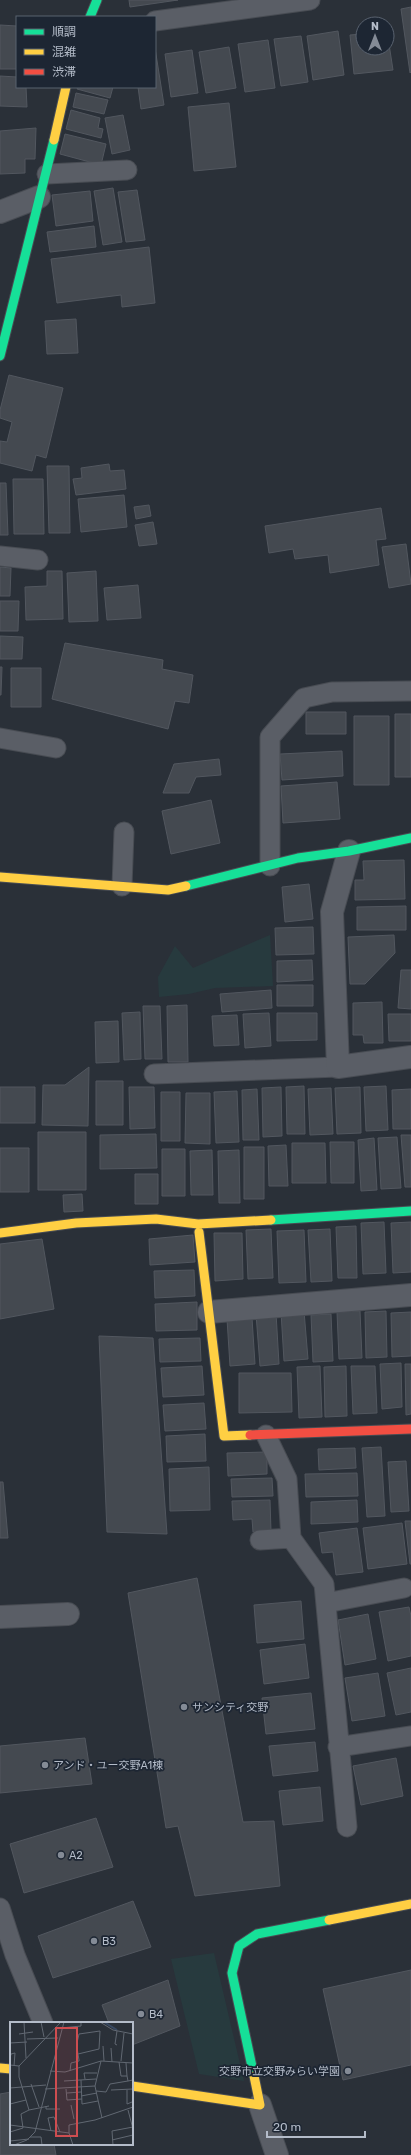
<svg xmlns="http://www.w3.org/2000/svg" width="411" height="2155" viewBox="0 0 411 2155" font-family="Rubik,'Noto Sans JP',sans-serif">
<rect width="100%" height="100%" fill="#2a3038"/>
<path fill="#273a3e" d="M270,935L273,986L215,988L189,994L159,997L158,977L175,946L193,968Z
M214,1953L244,2081L199,2074L171,1959Z"/>
<path fill="#444950" stroke="#52575f" d="M129,0H178L130,7Z
M411,7V72L410,73L401,9Z
M0,25L17,26V69H0Z
M338,31L344,75L313,80L307,36Z
M387,31L393,70L354,74L350,35L363,34V48H387Z
M301,36L308,82L281,86L274,39Z
M268,40L275,88L245,92L238,44Z
M229,47L236,88L206,93L199,52Z
M155,48L164,105L141,109L138,87H155Z
M192,50L198,93L171,97L165,54Z
M0,76L17,77V87H26L27,107L0,106Z
M78,87H113L110,98L77,89Z
M76,93L108,100L104,114L73,107Z
M229,103L236,167L194,171L188,107Z
M71,110L100,118L98,128L103,129L101,138L66,129Z
M123,115L130,150L112,154L105,118Z
M36,128L35,159H25V173L0,174V131Z
M65,134L106,144L101,165L60,154Z
M113,188L122,242L103,245L94,191Z
M137,190L145,240L126,242L118,192Z
M90,191L93,221L56,226L52,195Z
M94,226L96,247L50,252L47,232Z
M149,247L155,303L122,307L121,295L57,303L51,259Z
M76,319L78,353L47,354L45,321Z
M9,375L63,388L46,458L36,455L32,471L0,463V441L7,442L12,422L0,418V410Z
M109,464L110,471L124,470L126,489L76,495L73,479L82,478L81,468Z
M47,466H69L70,533H49Z
M13,479H43L44,534H14Z
M0,483H6L8,535H0Z
M124,495L127,527L81,532L78,499Z
M149,505L151,516L136,519L134,507Z
M381,508L386,539L376,540L379,565L330,573L328,555L295,559L293,549L269,553L265,526Z
M153,522L157,544L139,546L135,525Z
M406,544L411,584L389,588L382,547Z
M0,567L11,568L10,596H0Z
M47,571H62L63,619L26,620L25,587L47,586Z
M96,571L98,621L69,622L67,573Z
M138,585L141,618L107,620L104,588Z
M0,601H19L18,631H0Z
M0,636L23,637L22,659H0Z
M65,643L163,660L162,669L193,675L189,703L175,701L168,729L52,699Z
M0,667H2L1,695H0Z
M11,668H41V707H11Z
M306,712H346V734H306Z
M395,714H411V777H395Z
M354,716H389V785H354Z
M342,751L343,776L282,780L280,754Z
M219,759L221,775L196,777L189,793H163L174,764Z
M337,782L340,819L283,823L281,786Z
M211,800L220,843L171,854L162,811Z
M404,860L405,899L355,900V880H364L363,861Z
M309,884L313,919L285,922L282,887Z
M406,906V930H357V907Z
M313,927L314,954L276,955L275,928Z
M394,935L395,953L365,984H350L348,937Z
M312,960L313,980L277,982V961Z
M401,970H411V1009L398,1008Z
M277,985H313V1006H277Z
M271,990L272,1008L222,1012L220,994Z
M382,1002L383,1043H364L363,1035H353V1003Z
M187,1005L188,1062H168L167,1006Z
M143,1006H160L162,1059H145Z
M140,1012L141,1059L124,1060L122,1013Z
M269,1013L271,1046L245,1048L243,1014Z
M277,1013H317V1040L277,1041Z
M388,1014H411V1041H389Z
M237,1015L239,1045L214,1046L212,1016Z
M118,1021L119,1062L96,1063L95,1022Z
M89,1067L88,1126L42,1125L43,1085H65Z
M96,1081H123V1125H96Z
M304,1086L305,1134H287L286,1087Z
M386,1086L388,1130L366,1131L364,1087Z
M0,1087H35V1123H0Z
M129,1087H154L155,1128L130,1129Z
M281,1087L282,1136L263,1137L262,1088Z
M360,1087L361,1133L337,1134L335,1088Z
M331,1088L333,1134L310,1135L308,1089Z
M257,1089L259,1140H243L242,1090Z
M411,1089V1129H393L392,1090Z
M237,1091L239,1142L216,1143L214,1092Z
M161,1092H180V1141H161Z
M186,1093H210V1144L185,1143Z
M38,1132H86V1190H38Z
M156,1134L157,1168L100,1169V1135Z
M401,1135H411V1187H405Z
M397,1137L401,1188L381,1189L378,1138Z
M374,1138L377,1190L361,1191L358,1140Z
M330,1142H354V1183H331Z
M292,1143H325L326,1183H292Z
M286,1145L288,1186H269L268,1146Z
M244,1147H264V1199H244Z
M0,1148H29V1192H0Z
M162,1149H185V1196H162Z
M212,1150L213,1195H191L190,1151Z
M239,1150L240,1203H219L218,1151Z
M135,1174H158V1204H135Z
M82,1194L83,1211L64,1212L63,1195Z
M384,1222L386,1273L363,1274L361,1223Z
M411,1222V1272L393,1273L391,1223Z
M356,1226L357,1278H338L336,1227Z
M271,1229L273,1278L248,1279L246,1230Z
M330,1229L332,1281L311,1282L308,1230Z
M304,1230L306,1282L279,1283L277,1231Z
M214,1233H242L243,1279L215,1281Z
M193,1235L195,1262L150,1265L149,1239Z
M42,1239L54,1309L0,1319V1244Z
M194,1270L195,1296L155,1298L154,1271Z
M197,1302V1330L156,1331L155,1304Z
M304,1311L308,1359L284,1361L281,1312Z
M360,1311L362,1358L339,1359L337,1312Z
M386,1311L387,1357L366,1358L365,1312Z
M411,1312V1356L392,1357L391,1313Z
M276,1313L279,1364L260,1366L256,1314Z
M331,1314L333,1361L313,1362L311,1315Z
M252,1318L255,1364L230,1366L227,1319Z
M99,1336L153,1338L167,1534L107,1532Z
M200,1338L201,1361L160,1362L159,1339Z
M401,1363L402,1407L382,1409L380,1364Z
M405,1364H411V1414L406,1415Z
M202,1366L204,1395L163,1397L161,1368Z
M320,1366L322,1417L299,1418L297,1367Z
M346,1366L347,1416L325,1417L324,1367Z
M351,1366H375L377,1413L353,1414Z
M239,1373H291L292,1412L239,1413Z
M204,1403L206,1429L165,1431L163,1405Z
M205,1434L206,1461L167,1462L166,1436Z
M381,1447L385,1516L367,1517L362,1448Z
M355,1448L356,1468L319,1470L318,1449Z
M267,1452V1474L228,1476L227,1453Z
M406,1461L409,1511L391,1512L388,1462Z
M209,1467L210,1510L170,1511L169,1469Z
M357,1473L358,1496L306,1497L305,1474Z
M272,1478L273,1496L232,1497L231,1479Z
M0,1482H3L8,1538H0Z
M270,1500L271,1531L253,1532L252,1519L233,1520L232,1501Z
M357,1500L358,1522L311,1524V1502Z
M405,1521H411V1564H410Z
M402,1523L407,1564L368,1569L363,1528Z
M357,1528L363,1572L336,1575L333,1552L322,1553L319,1533Z
M197,1578L243,1822L274,1821L280,1886L195,1896L178,1826L166,1828L128,1593Z
M301,1601L304,1639L257,1643L254,1605Z
M409,1607L411,1616V1656L388,1661L379,1612Z
M368,1614L376,1659L345,1665L338,1620Z
M305,1644L309,1678L264,1684L260,1650Z
M411,1668V1712L396,1715L387,1673Z
M378,1673L385,1716L352,1721L345,1678Z
M311,1693L315,1729L266,1734L262,1698Z
M85,1738L92,1784L0,1793V1746Z
M315,1742L318,1771L273,1776L269,1746Z
M396,1758L403,1796L361,1805L353,1766Z
M320,1787L323,1821L283,1825L279,1791Z
M96,1818L113,1867L24,1893L10,1844Z
M133,1901L151,1947L53,1978L38,1936Z
M411,1970V2065L343,2080L323,1989Z
M168,1980L180,2026L132,2045V2023H109L102,2005Z
M11,2092V2144H54L56,2155H0V2094Z"/>
<g fill="none" stroke-linecap="round" stroke-linejoin="round">
<defs>
<path id="lane" d="M155,21L310,0
M47,174L127,170
M0,556L38,560
M0,738L56,748
M270,866V737L304,698L332,692L411,691
M122,886L124,832
M154,1074L338,1067
M291,1538L324,1584L347,1827
M260,1540L291,1538L287,1479L266,1435
M326,1603L404,1588
M338,1747L411,1736
M0,1908L15,1955L43,2023"/>
<path id="street" d="M0,212L39,197
M349,851L332,912L338,1067L411,1057
M209,1312L411,1295
M0,1617L68,1614
M260,2105L277,2155"/>
<path id="fast" d="M90,17L97,0
M0,356L54,140
M186,886L298,858L349,851L411,838
M271,1220L411,1211
M254,2076L232,1973L239,1946L257,1934L329,1920"/>
<path id="slow" d="M54,140L66,87
M0,877L168,890L186,886
M199,1232L224,1436L250,1435
M0,1233L76,1223L156,1219L198,1224L271,1220
M329,1920L411,1904
M0,2068L11,2069
M132,2086L260,2105L254,2076"/>
<path id="jam" d="M250,1435L411,1429"/>
</defs>
<use href="#lane" stroke="#484c53" stroke-width="21"/>
<use href="#street" stroke="#484c53" stroke-width="24"/>
<use href="#fast" stroke="#484c53" stroke-width="11"/>
<use href="#slow" stroke="#484c53" stroke-width="11"/>
<use href="#jam" stroke="#484c53" stroke-width="11"/>
<use href="#lane" stroke="#5a5e66" stroke-width="19"/>
<use href="#street" stroke="#5a5e66" stroke-width="22"/>
<use href="#fast" stroke="#16e098" stroke-width="9"/>
<use href="#slow" stroke="#ffcf43" stroke-width="9"/>
<use href="#jam" stroke="#f24e42" stroke-width="9"/>
</g>
<g fill="#848b96" stroke="#1d2633" stroke-width="1.5">
<circle cx="184" cy="1707" r="4"/>
<circle cx="45" cy="1765" r="4"/>
<circle cx="61" cy="1855" r="4"/>
<circle cx="94" cy="1941" r="4"/>
<circle cx="141" cy="2014" r="4"/>
<circle cx="348" cy="2071" r="4"/>
</g>
<g text-anchor="middle" stroke-width="3.5" stroke-linejoin="round" paint-order="stroke">
<g font-size="11" fill="#b4bcc9" stroke="#1d2633" text-anchor="start">
<text x="192" y="1711">サンシティ交野</text>
<text x="53" y="1769">アンド・ユー交野A1棟</text>
<text x="69" y="1859">A2</text>
<text x="102" y="1945">B3</text>
<text x="149" y="2018">B4</text>
<text x="340" y="2075" text-anchor="end">交野市立交野みらい学園</text>
</g>
</g>
<g transform="translate(10 2022)">
<rect width="123" height="123" fill="#2a3038"/>
<path fill="none" stroke="#384963" stroke-width="2" d="M94,0L107,8"/>
<path fill="none" stroke="#616872" stroke-width="1" d="M14,0L16,36M31,0L34,15M90,0L103,8L123,12M51,6L71,4V0M9,12L23,10M17,17L48,16M0,21L17,20M107,23L105,22L107,9M93,24L94,39M101,26L102,40M0,36L1,32L5,31L4,44M111,39L114,11M109,40L111,54H117L118,59L123,58M116,41L117,54M0,43L9,44L51,0M9,44V55L16,78M40,49L55,50L91,39M60,49L61,41L69,39V38L68,32L67,25V21L69,12L90,9L89,27L68,32M75,57L74,51H87M71,58L72,82L88,79M54,59L86,57M123,59V45M21,62L29,85M85,64L86,69L96,70L100,62L118,59M0,66L36,63M35,67L85,64L91,39L123,41M56,67L57,78L72,77M101,68L123,67M117,68V82L122,80M86,69L92,96M57,71L71,70M71,74L87,71M0,82L16,78L19,88L39,84M61,83L64,97M36,84V87H50M118,88L123,107M0,103L59,111V103L85,98L123,85M41,109L38,96L44,95L50,110M0,110L13,106L11,92L19,88M59,111L63,123M20,115H31L32,123M102,118L123,113M0,119L19,117M4,123L17,118L25,110L54,0M103,123L102,109L123,105"/>
<path fill="#ce4d50" fill-opacity="0.15" stroke="#ce4d50" stroke-width="2" d="M46,6H67V114H46Z"/>
<rect width="123" height="123" fill="none" stroke="#b4bcc9" stroke-width="2"/>
</g>
<rect x="16" y="16" width="140" height="72" fill="#1d2633" stroke="#59626f"/>
<rect x="24" y="29" width="20" height="6" fill="#16e098" stroke="#59626f"/>
<text x="52" y="36" font-size="12" fill="#b4bcc9">順調</text>
<rect x="24" y="49" width="20" height="6" fill="#ffcf43" stroke="#59626f"/>
<text x="52" y="56" font-size="12" fill="#b4bcc9">混雑</text>
<rect x="24" y="69" width="20" height="6" fill="#f24e42" stroke="#59626f"/>
<text x="52" y="76" font-size="12" fill="#b4bcc9">渋滞</text>
<g transform="translate(375 36)"><circle r="19" fill="#1d2633" stroke="#59626f"/>
<path d="M0-3L7 15L0 10L-7 15Z" fill="#848b96"/>
<text y="-6" font-size="11" font-weight="bold" text-anchor="middle" fill="#b4bcc9">N</text>
</g>
<path d="M267 2131v6h98v-6" fill="none" stroke="#b4bcc9" stroke-width="2"/>
<text x="273" y="2131" font-size="12" fill="#b4bcc9" stroke="#1d2633" stroke-width="3" paint-order="stroke">20 m</text>
</svg>
